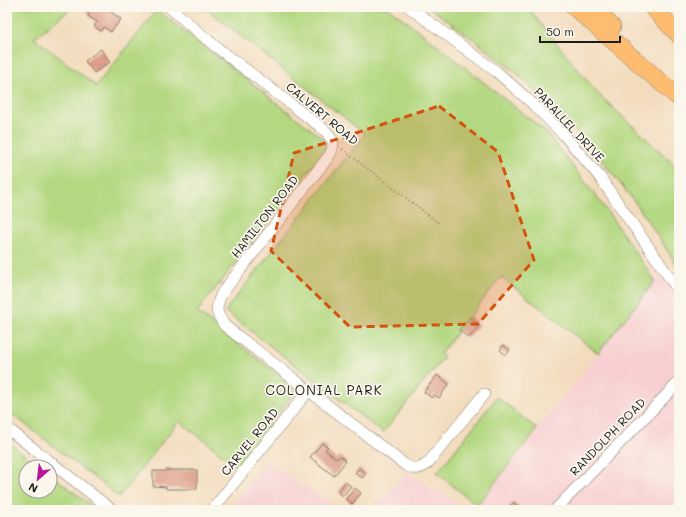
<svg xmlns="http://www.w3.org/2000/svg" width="686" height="517" viewBox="0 0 686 517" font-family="Mali,sans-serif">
<rect width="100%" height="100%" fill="#fbf7ec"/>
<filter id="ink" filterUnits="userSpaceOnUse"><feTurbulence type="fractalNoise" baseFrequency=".025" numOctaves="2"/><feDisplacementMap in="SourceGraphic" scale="8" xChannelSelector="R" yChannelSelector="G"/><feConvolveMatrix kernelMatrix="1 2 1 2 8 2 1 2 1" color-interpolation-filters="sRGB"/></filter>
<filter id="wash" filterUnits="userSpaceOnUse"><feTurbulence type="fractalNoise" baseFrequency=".012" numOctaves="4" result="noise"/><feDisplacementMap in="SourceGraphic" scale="16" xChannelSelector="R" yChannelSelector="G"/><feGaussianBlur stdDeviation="0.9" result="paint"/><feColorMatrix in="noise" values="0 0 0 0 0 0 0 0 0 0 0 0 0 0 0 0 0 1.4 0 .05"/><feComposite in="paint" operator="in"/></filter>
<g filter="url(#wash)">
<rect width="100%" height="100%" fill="#f3dcbd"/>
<path fill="#f7cfd0" d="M659,276L679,290V510H474Z
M267,461L340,510H228Z
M407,472L467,510H372Z"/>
<path fill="#b4d881" stroke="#687a4e" d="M7,7H73L34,38L96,86L157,10L330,144L197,312L297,389L237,466L179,421L119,497L7,410Z
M204,7H387L418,30L546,132L602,204L655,281L598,353L501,277L440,354L444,357L383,433L225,311L365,134Z
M429,7H527L597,93L679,169V268L637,205L615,177L595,152L561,116L522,78L489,51Z
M497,397L537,429L477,505L437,473Z
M7,441L40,467H26V491H50V474L97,510H7Z"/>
<g id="blocks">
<path fill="#db9783" d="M90,7H111L113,8L111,12L121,19L111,32L104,27L101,31L94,26L97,22L88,16L89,14L86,12Z
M101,49L110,62L94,73L85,61Z
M470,317L479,325L469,338L459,330Z
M503,345L510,350L506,355L500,350Z
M437,375L449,384L439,398L434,395L432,398L424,392Z
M322,443L328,447L325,450L337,459L340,456L346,461L334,476L320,465L310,457Z
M359,468L366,473L362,478L355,473Z
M166,470H197V489H166V487L153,486V471H166Z
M345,482L351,486L343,496L338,492Z
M355,488L361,493L352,504L346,499Z
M514,502L521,510H506Z"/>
</g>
</g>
<g filter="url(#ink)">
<use href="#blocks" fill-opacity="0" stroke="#887c6c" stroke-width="1"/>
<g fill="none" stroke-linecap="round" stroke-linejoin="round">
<defs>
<path id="minor" d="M169,7L215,46L326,131L333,142L332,150L329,156L222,293C215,308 215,312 225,326L405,465C415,470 419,470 428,463L484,394
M409,7L497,72L533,104L564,135L599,176L679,291
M7,428L112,510
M212,510L309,390
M555,510L679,382"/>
<path id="highway" d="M574,7L679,98
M593,7L612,27
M652,7L679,35"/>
</defs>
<use href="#minor" stroke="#887c6c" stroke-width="12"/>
<use href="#highway" stroke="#887c6c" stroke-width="18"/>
<path stroke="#887c6c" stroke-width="2" stroke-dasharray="1 3" stroke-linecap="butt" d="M342,149L440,224"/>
<use href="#minor" stroke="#fff" stroke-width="11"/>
<use href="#highway" stroke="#fdbc70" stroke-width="17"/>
</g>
</g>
<path fill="#d4530e" fill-opacity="0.2" stroke="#d4530e" stroke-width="3" stroke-dasharray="8 5" stroke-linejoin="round" d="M439,106L498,152L534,260L478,324L350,327L271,251L294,153Z"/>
<g text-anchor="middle" stroke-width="3.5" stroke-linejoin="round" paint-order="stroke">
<g font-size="12" fill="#1c1c1c" stroke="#fbf7ec">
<text transform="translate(322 114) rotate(40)" y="4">CALVERT ROAD</text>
<text transform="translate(569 125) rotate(47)" y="4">PARALLEL DRIVE</text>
<text transform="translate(265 217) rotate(-52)" y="4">HAMILTON ROAD</text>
<text transform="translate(608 437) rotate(-46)" y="4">RANDOLPH ROAD</text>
<text transform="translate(250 442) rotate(-51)" y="4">CARVEL ROAD</text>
</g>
<g font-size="13" letter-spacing="1" fill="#1c1c1c" stroke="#fbf7ec">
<text x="324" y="395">COLONIAL PARK</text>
</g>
</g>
<rect width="686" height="517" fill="none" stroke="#fbf7ec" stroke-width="24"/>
<g transform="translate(38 479) rotate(208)"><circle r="19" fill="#fbf7ec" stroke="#a29f99"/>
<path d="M0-3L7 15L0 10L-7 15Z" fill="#b5179e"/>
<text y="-6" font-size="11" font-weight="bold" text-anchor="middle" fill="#1c1c1c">N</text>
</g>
<path d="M540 36v6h80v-6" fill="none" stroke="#1c1c1c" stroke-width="2"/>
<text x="546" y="36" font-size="12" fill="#1c1c1c" stroke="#fbf7ec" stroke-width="3" paint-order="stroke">50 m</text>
</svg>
